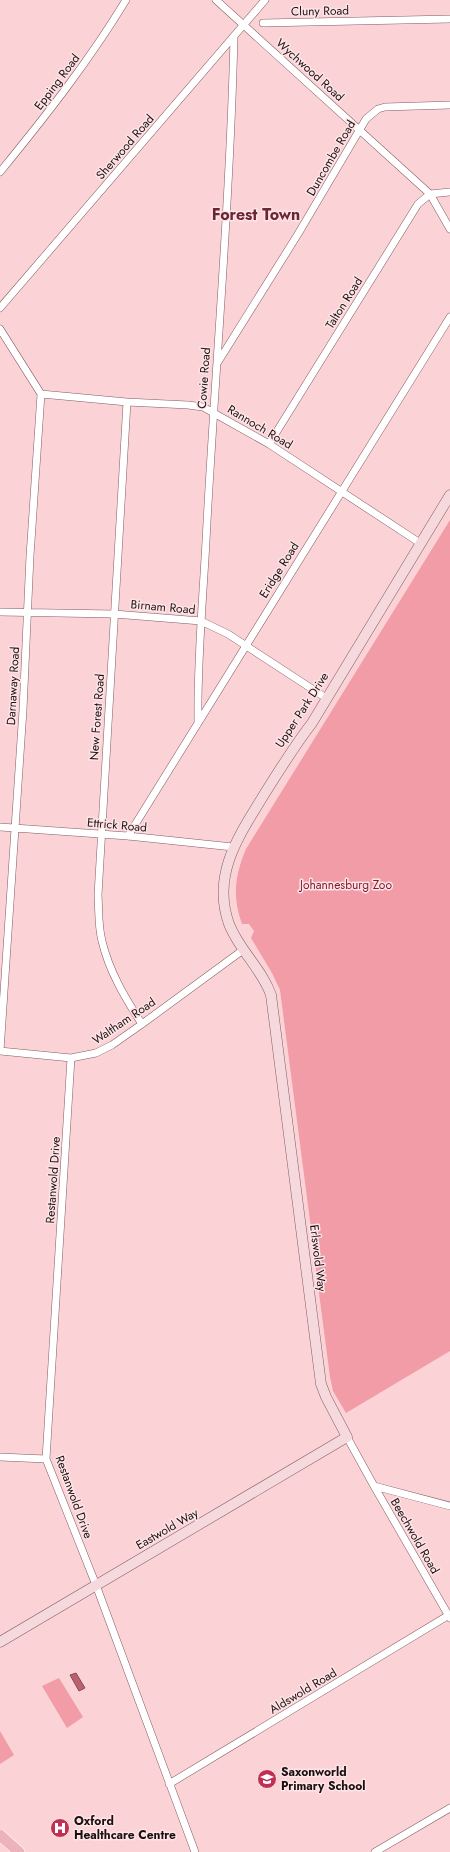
<svg xmlns="http://www.w3.org/2000/svg" width="450" height="1852" viewBox="0 0 450 1852" font-family="Jost,sans-serif">
<rect width="100%" height="100%" fill="#fbd2d6"/>
<path fill="#f19ca6" d="M450,520V1351L346,1413L333,1391L330,1377L313,1247L317,1245L316,1237L312,1236L280,990L272,973L251,938L254,931L249,924H242C232,897 235,875 246,849Z
M59,1678L83,1717L67,1728L42,1686Z
M0,1731L14,1755L0,1764Z"/>
<path fill="#b9626e" stroke="#8a4952" d="M76,1673L85,1688L79,1691L70,1675Z"/>
<g fill="none" stroke-linecap="round" stroke-linejoin="round">
<defs>
<path id="street" d="M216,0L430,194L450,229
M263,23L450,19
M0,172C45,117 89,61 126,0
M0,308L265,0
M0,329L41,394
M218,362L298,234L366,119L378,109L385,107L450,105
M41,394L127,402L188,405L203,407L269,444L420,543
M127,402L98,895C99,910 98,926 102,941C109,971 125,998 142,1024
M269,444L418,204L430,194L450,192
M0,612L114,614L201,621L228,634L326,698
M198,721C197,655 204,588 207,522C216,360 230,199 234,37
M0,827L128,836L233,847
M128,836L450,317
M0,1051L23,710L30,556L41,394
M0,1051L71,1058L96,1053L112,1045L142,1024L243,950
M71,1058L46,1459L96,1585L195,1852
M347,1437L374,1486L450,1506
M0,1457L46,1459
M374,1486L450,1618
M169,1784L449,1615
M375,1852L450,1808"/>
<path id="secondary" d="M0,1642L347,1437L326,1397L321,1384L271,995C262,969 239,950 229,924C211,874 240,834 265,793C280,769 295,745 312,723L450,495"/>
<path id="primary" d="M0,1835L19,1852"/>
</defs>
<use href="#street" stroke="#815d61" stroke-width="8"/>
<use href="#secondary" stroke="#815d61" stroke-width="11"/>
<use href="#primary" stroke="#fff" stroke-width="12"/>
<use href="#street" stroke="#fff" stroke-width="7"/>
<use href="#secondary" stroke="#f6d9dd" stroke-width="10"/>
<use href="#primary" stroke="#ecb3bb" stroke-width="11"/>
</g>
<defs>
<symbol id="school-disc" viewBox="-11 -11 22 22"><circle r="9.5" fill="#c03052" stroke="#fde4e6"/><path d="M0-5L7-2L0 1L-7-2ZM-4 1L0 2.5L4 1V4Q0 6-4 4Z" fill="#fff"/></symbol>
<symbol id="hospital-disc" viewBox="-11 -11 22 22"><circle r="9.5" fill="#c03052" stroke="#fde4e6"/><path d="M-5-5h3v3.5h4V-5h3V5h-3V1.5h-4V5h-3Z" fill="#fff"/></symbol>
</defs>
<g fill-rule="evenodd">
<use href="#school-disc" x="256" y="1768" width="22" height="22"/>
<use href="#hospital-disc" x="49" y="1817" width="22" height="22"/>
</g>
<g text-anchor="middle" stroke-width="3" stroke-linejoin="round" paint-order="stroke">
<g font-size="12" fill="#1d0f11" stroke="#fde4e6">
<text transform="translate(320 11) rotate(-1)" y="4">Cluny Road</text>
<text transform="translate(310 70) rotate(42)" y="4">Wychwood Road</text>
<text transform="translate(57 82) rotate(-53)" y="4">Epping Road</text>
<text transform="translate(125 147) rotate(-49)" y="4">Sherwood Road</text>
<text transform="translate(331 158) rotate(-60)" y="4">Duncombe Road</text>
<text transform="translate(344 303) rotate(-58)" y="4">Talton Road</text>
<text transform="translate(204 378) rotate(-86)" y="4">Cowie Road</text>
<text transform="translate(260 427) rotate(31)" y="4">Rannoch Road</text>
<text transform="translate(279 570) rotate(-58)" y="4">Eridge Road</text>
<text transform="translate(163 607) rotate(5)" y="4">Birnam Road</text>
<text transform="translate(13 686) rotate(-87)" y="4">Darnaway Road</text>
<text transform="translate(302 710) rotate(-57)" y="4">Upper Park Drive</text>
<text transform="translate(97 717) rotate(-86)" y="4">New Forest Road</text>
<text transform="translate(117 825) rotate(5)" y="4">Ettrick Road</text>
<text transform="translate(124 1021) rotate(-34)" y="4">Waltham Road</text>
<text transform="translate(53 1180) rotate(-86)" y="4">Restanwold Drive</text>
<text transform="translate(318 1258) rotate(83)" y="4">Erlswold Way</text>
<text transform="translate(74 1497) rotate(70)" y="4">Restanwold Drive</text>
<text transform="translate(167 1529) rotate(-30)" y="4">Eastwold Way</text>
<text transform="translate(415 1536) rotate(60)" y="4">Beechwold Road</text>
<text transform="translate(303 1691) rotate(-31)" y="4">Aldswold Road</text>
</g>
<g font-size="12" fill="#841834" stroke="#fde4e6">
<text x="346" y="889">Johannesburg Zoo</text>
</g>
<g font-size="12" font-weight="bold" fill="#1d0f11" stroke="#fde4e6" text-anchor="start">
<text x="281" y="1776">Saxonworld<tspan x="281" dy="14">Primary School</tspan></text>
<text x="74" y="1825">Oxford<tspan x="74" dy="14">Healthcare Centre</tspan></text>
</g>
<g font-size="16" font-weight="bold" fill="#6c2633" stroke="#fde4e6">
<text x="256" y="220">Forest Town</text>
</g>
</g>
</svg>
